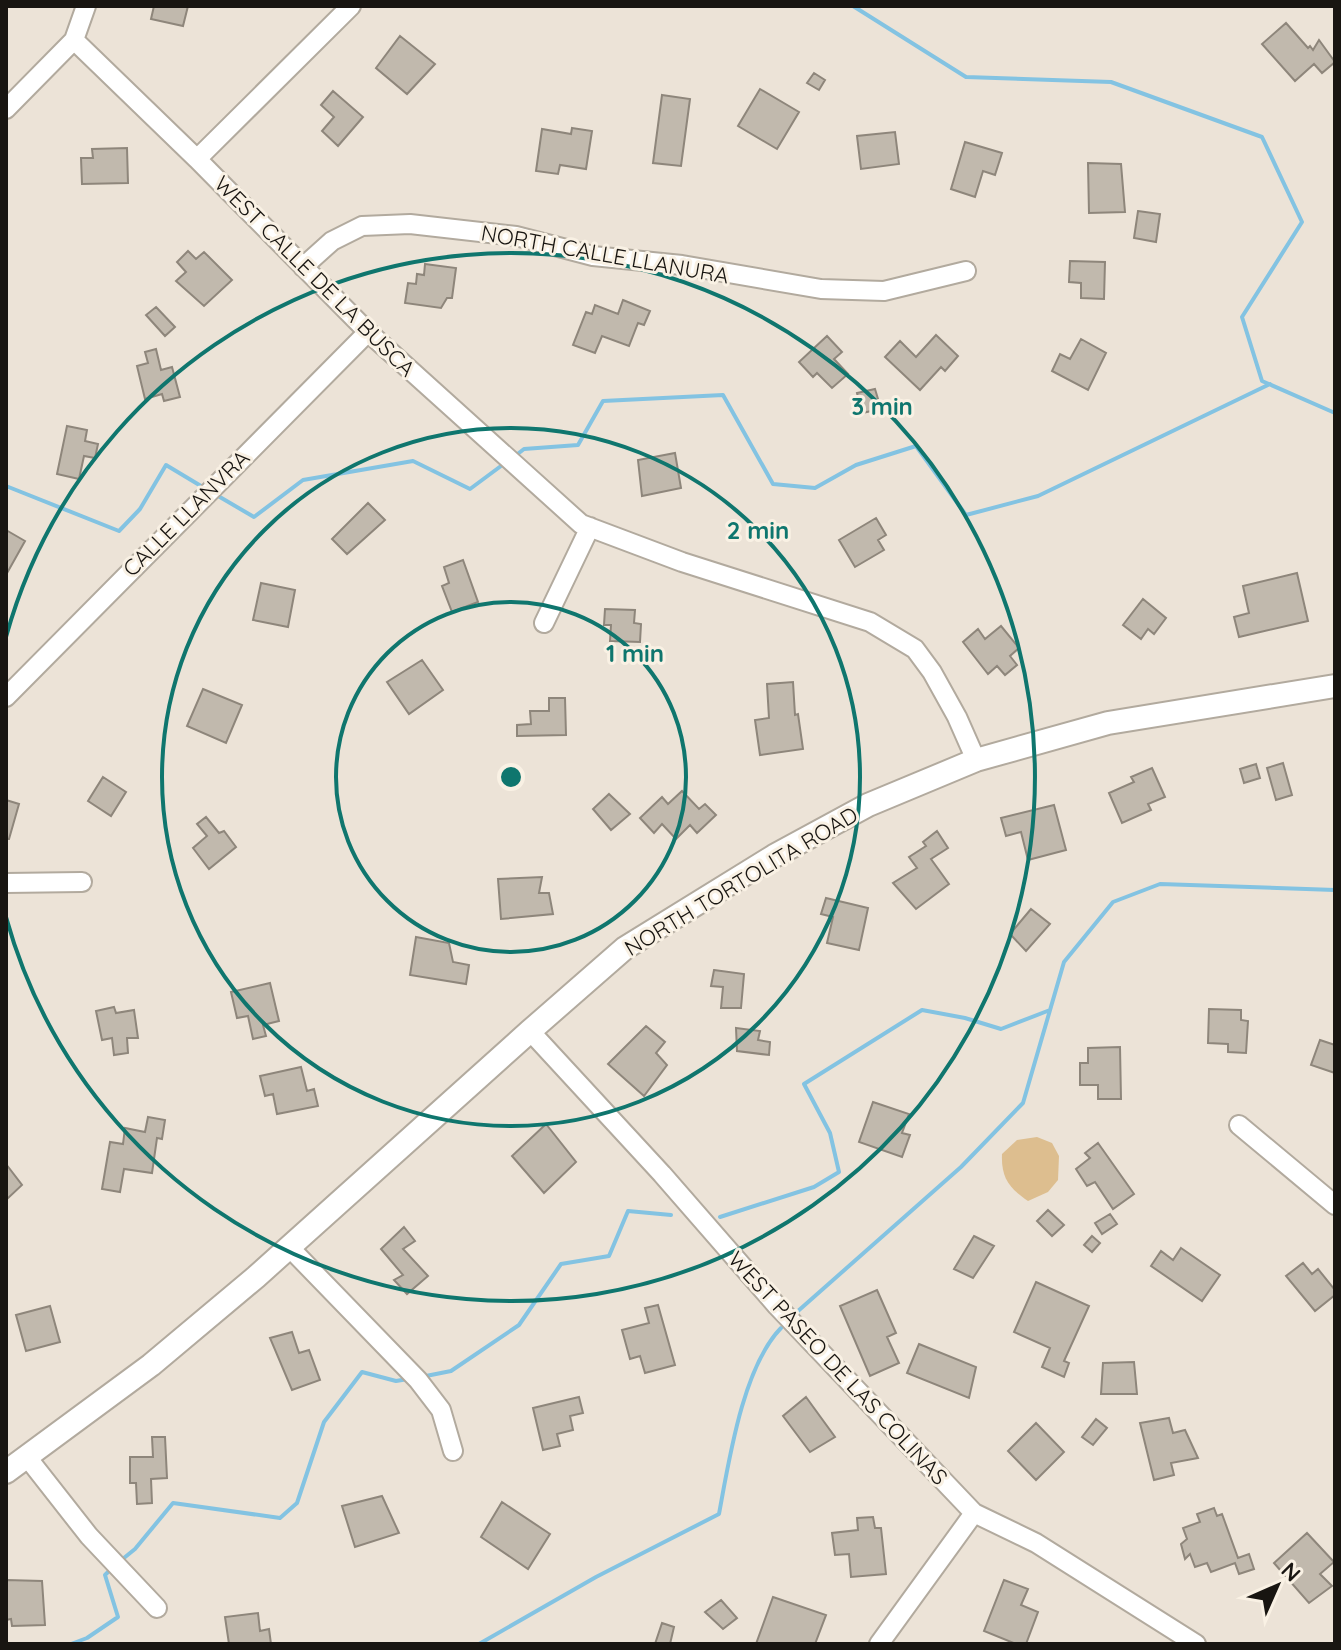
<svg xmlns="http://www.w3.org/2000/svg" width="1341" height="1650" viewBox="0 0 1341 1650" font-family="Quicksand,sans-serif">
<rect width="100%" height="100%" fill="#ece3d7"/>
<path fill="#ddbe8f" d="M1037,1137L1052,1143L1059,1156L1058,1180L1048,1192L1028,1201C1009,1188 1001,1178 1002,1154L1017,1140Z"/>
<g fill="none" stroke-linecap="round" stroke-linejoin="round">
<path stroke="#83c3e2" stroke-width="4" d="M853,6L966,77L1111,82L1262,137L1302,222L1242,317L1262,381L1335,413
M515,456L524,449L578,445L603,401L723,395L773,484L815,488L856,465L916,446L966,515L1038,496L1270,384
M6,486L119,531L140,509L166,465L206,489
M213,493L254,517L303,480L413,461L470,489L505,463
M720,1217L814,1187L839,1172L830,1133L804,1084L922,1010L965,1018L1001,1029L1050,1010
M798,1311L961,1167L1023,1103L1064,962L1113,902L1160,884L1335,890
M421,1377L451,1371L519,1325L561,1264L609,1256L628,1211L671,1215
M119,1562L135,1549L173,1503L280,1518L297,1503L324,1422L362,1372L396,1381L408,1379
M71,1644L87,1638L118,1617L105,1575L112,1568
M479,1644L596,1577L719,1514C729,1460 743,1367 781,1328"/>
</g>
<path fill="#c1b9ad" stroke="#8e867b" stroke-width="2" d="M154,6H188L183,26L151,19Z
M1286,23L1308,48L1310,46L1313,50L1319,40L1335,62L1322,73L1314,64L1295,81L1262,44Z
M400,36L435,64L407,94L376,68Z
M814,73L825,80L819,90L807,83Z
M760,89L799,112L777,149L738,126Z
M333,91L363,117L338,146L322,131L334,117L321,105Z
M662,95L690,99L681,166L653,163Z
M572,128L592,131L586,169L560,165L558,174L536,171L542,129L571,134Z
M895,132L899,164L861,169L857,136Z
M965,142L1002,153L995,175L983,171L975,197L951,189Z
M127,148L128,183L82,184L81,158H93L92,149Z
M1088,163L1121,164L1125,212L1089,213Z
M1138,211L1160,214L1156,242L1134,238Z
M188,251L196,259L204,252L232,280L204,306L176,281L186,272L177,262Z
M1070,261L1105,262L1104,299L1081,298V283L1069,282Z
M425,264L456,268L452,298H447L441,308L405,303L408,283L416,284L417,274L424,275Z
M623,300L650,311L644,325L638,323L629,346L602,336L595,353L573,345L586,312L592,314L595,305L618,314Z
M156,307L175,327L165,336L146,315Z
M936,335L958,356L945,371L941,367L920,390L885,357L900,341L916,357Z
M827,336L842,352L834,359L848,374L832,388L817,373L813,377L799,362Z
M1081,339L1106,353L1088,390L1052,371L1060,354L1070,359Z
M156,349L161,370L172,367L180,397L164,401L162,394L145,399L137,366L148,363L145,352Z
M875,389L881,409L862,413L857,393Z
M67,426L87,430L85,441L98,444L95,458L84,456L79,479L57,474Z
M675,453L681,488L642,496L638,460Z
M368,503L385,520L347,554L332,539Z
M876,518L886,535L878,540L884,550L855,567L839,540Z
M6,530L25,541L6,575Z
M463,560L478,602L452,612L442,586L449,583L444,567Z
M1297,573L1308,621L1239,637L1234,617L1249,613L1243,586Z
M261,583L295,590L288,627L253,620Z
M1143,599L1166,618L1154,634L1148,629L1141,639L1123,625Z
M605,609L635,610L634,623L641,624L640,642L610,641L611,625H604Z
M1001,626L1019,648L1010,656L1017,665L1005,675L997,666L988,674L963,642L978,629L985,639Z
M422,660L443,690L409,714L387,682Z
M793,682L795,715L798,714L803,749L760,755L755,720L769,718L767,684Z
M203,689L242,705L226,743L187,726Z
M549,698H565L566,735L517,736V725L531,724L530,711H549Z
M1283,763L1292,795L1276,800L1267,768Z
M1256,764L1260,778L1244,783L1240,769Z
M1152,768L1165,797L1148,804L1151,810L1122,823L1109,793L1134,782L1131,777Z
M103,777L126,792L111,816L88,801Z
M682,791L699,809L705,804L716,815L697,833L690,825L676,839L662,824L654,833L640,818L662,797L668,804Z
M609,794L630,814L611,830L593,809Z
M6,800L19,804L9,839H6Z
M1054,805L1066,850L1028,860L1021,832L1006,836L1001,818Z
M206,817L219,833L224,831L236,847L209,869L193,848L207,836L197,824Z
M937,831L948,848L931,859L949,884L916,909L893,883L917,868L909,857L926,846L923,842Z
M542,877L539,893H549L553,914L501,919L498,879Z
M826,898L868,908L859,950L827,943L833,917L821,914Z
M1031,909L1050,924L1026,951L1010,934Z
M416,937L449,943L453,962L469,965L466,984L410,975Z
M714,970L744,974L741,1008H721L723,987L711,986Z
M270,983L279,1021L263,1025L266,1036L253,1039L248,1016L237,1018L231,992Z
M114,1007L116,1013L134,1010L138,1038H127L128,1053L114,1055L112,1038L102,1040L96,1011Z
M1209,1009L1241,1010V1020L1248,1021L1246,1053L1228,1052V1044L1208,1043Z
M646,1026L665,1042L656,1053L667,1065L644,1096L608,1064Z
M736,1028L760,1031L758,1040L770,1042L769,1055L737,1051Z
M1320,1040L1335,1045V1073L1311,1065Z
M1120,1047L1121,1099H1098V1085H1080V1063H1088V1048Z
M301,1067L307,1091L314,1089L318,1106L277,1114L273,1094L265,1096L260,1076Z
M873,1102L909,1114L902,1133L910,1135L902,1157L859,1142Z
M148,1117L165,1120L162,1139L157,1138L152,1173L124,1169L120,1192L102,1189L110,1142L123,1144L125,1128L145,1132Z
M546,1124L576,1162L544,1193L512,1156Z
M1098,1143L1134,1194L1113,1209L1095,1182L1087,1186L1076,1169L1090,1158L1085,1153Z
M6,1164L22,1185L6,1200Z
M1048,1210L1064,1225L1052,1236L1037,1221Z
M1110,1214L1117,1224L1102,1234L1095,1223Z
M404,1227L415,1241L403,1249L428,1276L407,1294L394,1280L403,1275L381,1249Z
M974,1236L994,1246L973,1278L954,1269Z
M1092,1236L1100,1243L1092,1252L1084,1245Z
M1181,1248L1220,1275L1202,1301L1151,1266L1161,1251L1173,1260Z
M1303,1263L1312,1274L1318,1269L1335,1290V1295L1315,1311L1286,1276Z
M1036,1282L1089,1306L1064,1361L1069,1363L1064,1377L1042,1367L1050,1348L1014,1332Z
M877,1290L896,1333L887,1337L899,1363L870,1376L840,1306Z
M658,1305L675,1365L645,1373L640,1356L630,1359L622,1330L649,1323L645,1308Z
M50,1306L60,1342L26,1351L16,1315Z
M292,1332L299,1353L309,1350L320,1380L292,1390L270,1338Z
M919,1344L976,1367L969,1398L907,1373Z
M1134,1362L1137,1394H1101L1103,1363Z
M579,1397L583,1413L570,1416L573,1430L557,1434L560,1446L543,1450L533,1408Z
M806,1397L835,1437L810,1452L783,1416Z
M1169,1418L1173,1433L1185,1430L1198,1458L1171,1463L1174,1475L1154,1480L1140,1423Z
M1096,1419L1107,1428L1093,1445L1082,1437Z
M1036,1423L1064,1452L1036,1480L1008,1451Z
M152,1437H165L167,1478L151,1479L152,1503L137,1504L136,1483H130V1457H153Z
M382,1496L399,1533L355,1547L342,1506Z
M502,1502L550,1534L528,1569L481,1537Z
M1214,1508L1217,1516L1222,1514L1238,1558L1249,1554L1254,1569L1239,1574L1235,1563L1211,1572L1207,1563L1195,1567L1190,1554L1185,1559L1181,1544L1187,1539L1183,1528L1200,1522L1197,1514Z
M873,1517L875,1528H881L886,1574L851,1577L849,1554L835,1555L832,1533L858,1530L857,1518Z
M1307,1533L1334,1562L1320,1574L1332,1586L1309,1603L1274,1563Z
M6,1580L42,1581L45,1625L12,1626L11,1619L6,1620Z
M1004,1580L1028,1589L1021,1605L1038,1612L1026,1644H1016L984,1631Z
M773,1597L826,1615L815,1644H756Z
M721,1600L737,1618L723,1629L705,1612Z
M258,1613L260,1631L269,1629L271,1644H229L225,1617Z
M662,1623L674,1627L670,1644H655Z"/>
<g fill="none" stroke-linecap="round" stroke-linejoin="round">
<defs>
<path id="minor" d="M74,40L197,159L368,332L581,524L682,562L870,622L915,649L932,672L957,717L976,760
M6,109L74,40L86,6
M197,159L351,6
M303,267L332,241L362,226L410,224L516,236L593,256L682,265L821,289L884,291L966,271
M544,623L590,527
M6,697L368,332
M6,883L82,882
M530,1031L662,1174L777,1306L974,1513L1036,1543L1196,1644
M1239,1125L1335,1205
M290,1248L418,1380L441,1410L453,1451
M27,1457L89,1536L157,1608
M879,1644L974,1513"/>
<path id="tertiary" d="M6,1472L151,1365L256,1277L530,1031L625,948L774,856L868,805L976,760L1108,723L1335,686"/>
</defs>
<use href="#minor" stroke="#b2aa9e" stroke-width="22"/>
<use href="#tertiary" stroke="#b2aa9e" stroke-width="26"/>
<use href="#minor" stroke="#fff" stroke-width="18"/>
<use href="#tertiary" stroke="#fff" stroke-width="22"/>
</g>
<g fill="none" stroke="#0f766e" stroke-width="4">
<circle cx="511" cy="777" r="175"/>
<circle cx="511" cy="777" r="349"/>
<path d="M6 637A524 524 0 1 1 6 917"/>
</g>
<g text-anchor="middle" stroke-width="6" stroke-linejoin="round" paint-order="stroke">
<g font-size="22" fill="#181511" stroke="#f9f1e4">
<text transform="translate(605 254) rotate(10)" y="8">NORTH CALLE LLANURA</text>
<text transform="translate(315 276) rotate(45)" y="8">WEST CALLE DE LA BUSCA</text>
<text transform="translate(186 513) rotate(-45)" y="8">CALLE LLANVRA</text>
<text transform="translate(741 881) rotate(-31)" y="8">NORTH TORTOLITA ROAD</text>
<text transform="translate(838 1368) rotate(47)" y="8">WEST PASEO DE LAS COLINAS</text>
</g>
</g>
<circle cx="511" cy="777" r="12" fill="#0f766e" stroke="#f9f1e4" stroke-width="4"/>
<g font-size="24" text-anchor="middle" font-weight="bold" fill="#0f766e" stroke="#f9f1e4" stroke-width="6" stroke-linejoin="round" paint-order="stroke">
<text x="882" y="415">3 min</text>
<text x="758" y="539">2 min</text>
<text x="635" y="662">1 min</text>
</g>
<rect width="1341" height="1650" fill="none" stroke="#181511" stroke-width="16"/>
<g transform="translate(1277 1586) rotate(45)" stroke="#f9f1e4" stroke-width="6" paint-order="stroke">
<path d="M0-6L14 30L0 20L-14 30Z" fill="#181511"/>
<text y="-12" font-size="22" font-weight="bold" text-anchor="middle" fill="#181511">N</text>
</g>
</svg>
